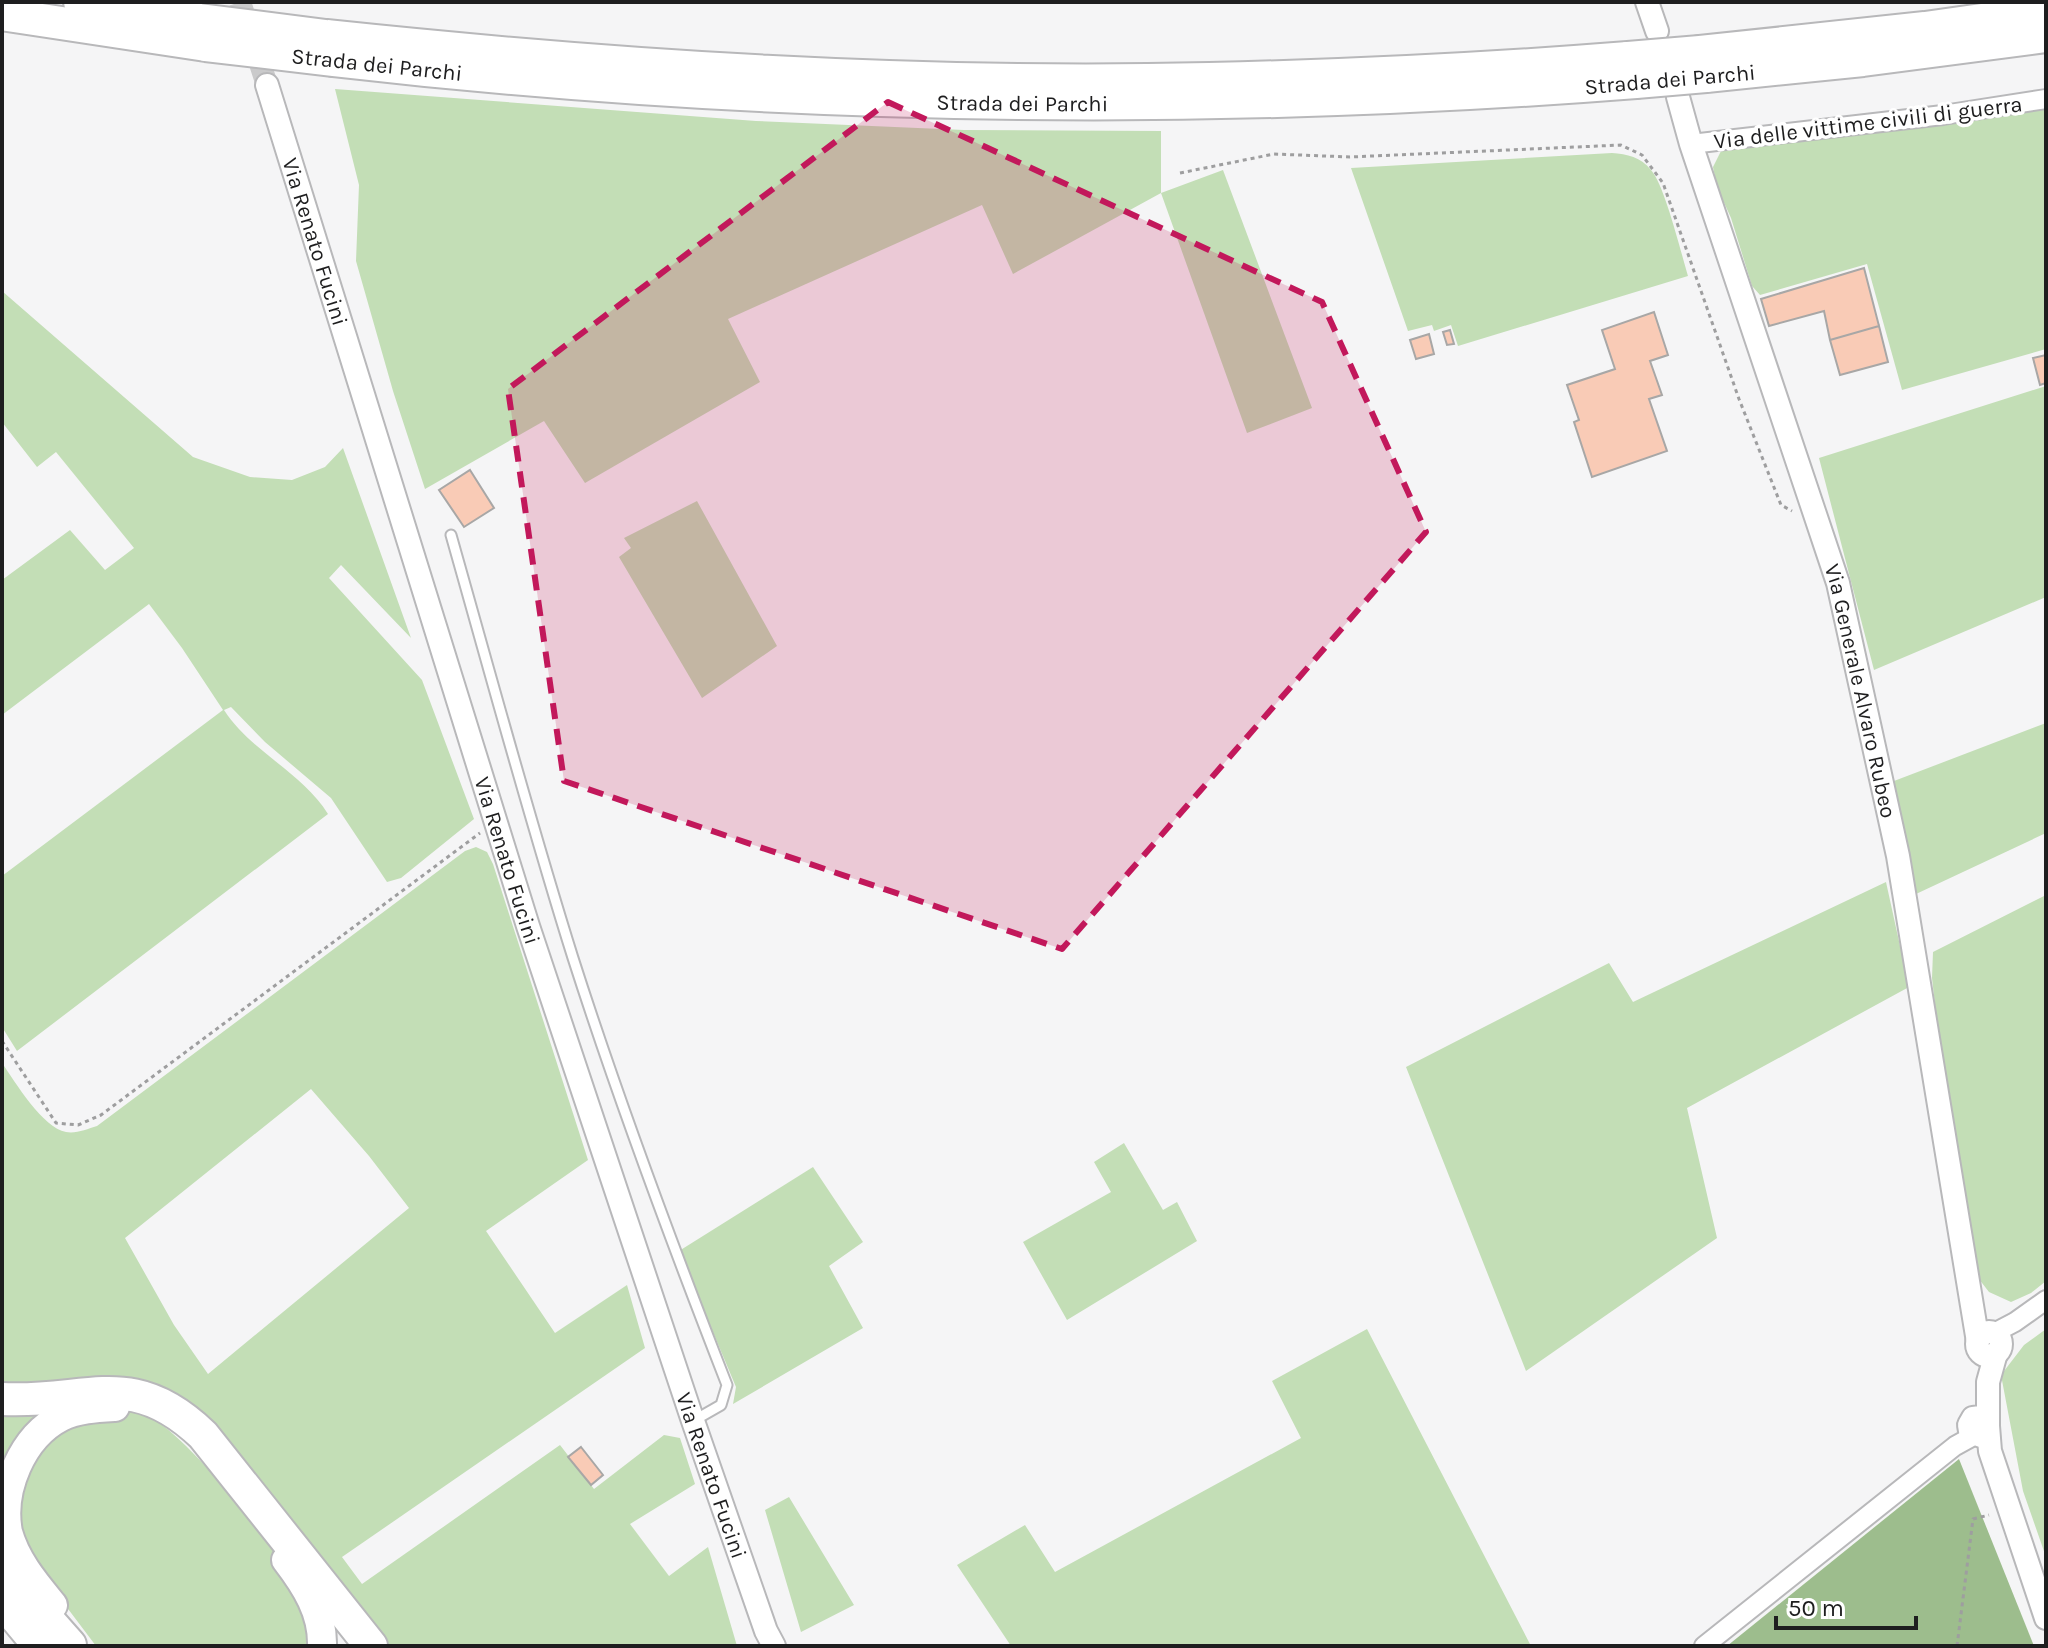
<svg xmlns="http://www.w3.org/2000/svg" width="2048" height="1648" viewBox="0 0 2048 1648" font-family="Karla,sans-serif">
<rect width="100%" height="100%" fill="#f5f5f6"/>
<path fill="#c3deb6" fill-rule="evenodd" d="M335,89L756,121L964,130L1161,131V193L1223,170L1312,408L1247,433L1161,193L1013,274L982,205L728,319L760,382L585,483L544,421L425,489L393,391L356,261L359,185Z
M2046,108V349L1902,390L1867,264L1760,295L1752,286L1731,218L1717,187L1713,167L1722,149Z
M1612,153C1627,154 1641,157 1651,170C1665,186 1681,253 1688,276L1458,346L1451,325L1434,331L1432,325L1408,331L1351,168Z
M2,291L193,457L250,477L292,480L325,467L343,448L411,638L341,565L329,578L422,680L474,819L401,878L387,882L331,798L265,742L231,707L224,710C251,752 302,772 328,814L17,1051L2,1027V876L223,710L182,648L149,604L2,715V580L70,530L105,570L134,548L56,452L37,467L2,422Z
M2046,386V597L1874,670L1819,458Z
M697,501L777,646L702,698L619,557L631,548L624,538Z
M2046,723V833L1916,894L1894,781Z
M476,847L487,852L493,864L588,1160L486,1231L555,1333L627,1285L645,1348L342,1557L362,1584L560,1445L594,1489L664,1435L680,1438L695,1484L630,1524L669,1576L708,1547L737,1646H380L193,1413L2,1390V1063C15,1082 43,1128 66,1132C76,1134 87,1129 97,1126L465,851ZM311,1089L369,1156L409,1208L208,1374L174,1325L125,1238Z
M1886,882L1909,987L1687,1108L1717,1238L1526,1371L1406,1067L1609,963L1633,1002Z
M2046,895V1281L2031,1293L2011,1302L1989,1292L1972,1270L1941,1058L1932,978L1933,952Z
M1124,1143L1163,1210L1177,1202L1197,1241L1067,1320L1023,1242L1111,1192L1094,1162Z
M813,1167L863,1242L829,1266L863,1328L733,1404L736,1387L679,1251Z
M1367,1329L1531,1646H1011L957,1565L1025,1525L1055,1572L1301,1438L1272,1381Z
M2046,1329V1557L2023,1491L2001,1375L2024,1345Z
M2,1405L43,1415C17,1432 11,1442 2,1471Z
M106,1409C123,1410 139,1412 154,1420C188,1437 285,1556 300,1592C307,1609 310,1629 314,1646H96L44,1577L12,1518L43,1436Z
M789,1497L854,1605L801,1632L765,1510Z"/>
<path fill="#9dbd8d" d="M1959,1459L2034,1646H1727Z"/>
<path fill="#f9cbb6" stroke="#a8a7a6" stroke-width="2" d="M1864,268L1879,326L1830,340L1824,311L1769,326L1761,299Z
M1654,312L1668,355L1650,361L1662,395L1649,399L1667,451L1592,477L1574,422L1579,420L1567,385L1615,369L1602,330Z
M1879,326L1888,362L1840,375L1830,340Z
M1450,330L1454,344L1447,345L1443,332Z
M1429,334L1434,354L1416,359L1410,340Z
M2046,355V383L2040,385L2033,358Z
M470,470L494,508L464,527L439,490Z
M581,1447L603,1475L591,1485L568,1457Z"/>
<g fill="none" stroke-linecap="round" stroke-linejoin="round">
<path stroke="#cacacb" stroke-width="22" stroke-dasharray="22 11" stroke-linecap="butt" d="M240,2L267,85"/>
<defs>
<path id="service" d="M451,535C491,676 529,818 573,958C619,1102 672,1244 727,1385L721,1405L693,1421"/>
<path id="minor" d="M1691,144L1943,115L2046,99
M1994,1333L2015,1322L2046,1300
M1704,1646L1955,1446L1975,1435"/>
<g id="tertiary">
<path d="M1647,2L1657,31"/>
<path id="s1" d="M267,85L528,926L693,1421L766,1631L774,1646"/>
<path id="s2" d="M1678,97L1691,144L1838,583L1898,856L1978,1342"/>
<circle cx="1989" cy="1344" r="12"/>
<path d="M1987,1421L1981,1417L1973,1418L1969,1425L1970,1431L1981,1436L1988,1429V1382L1996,1353"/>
<path d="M1988,1426L1990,1451L2046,1618"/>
</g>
<path id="trunk" d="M286,1560C306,1586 323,1613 322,1646
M2,1604L37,1646
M53,1605C35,1583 16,1561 8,1532C0,1490 22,1437 61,1417C77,1409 97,1408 115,1407"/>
<g id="motorway">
<path d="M80,2L200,20"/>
<path d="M2,14L206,45"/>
<path d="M326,36C619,67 914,86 1209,79C1349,76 1489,69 1628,58"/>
<path d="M1700,52L1925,28L2046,11"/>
<path id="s3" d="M334,60C767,110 1203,116 1636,82"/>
<path d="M1706,76L1863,60L2046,36"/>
<path d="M2,1399C87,1404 131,1366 203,1435L371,1646"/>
<path d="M2,1568L70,1645"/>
</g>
</defs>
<use href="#service" stroke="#b8b8ba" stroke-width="13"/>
<use href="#minor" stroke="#b8b8ba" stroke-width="22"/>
<use href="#tertiary" stroke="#b8b8ba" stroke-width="26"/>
<use href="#trunk" stroke="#b8b8ba" stroke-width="32"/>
<use href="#motorway" stroke="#b8b8ba" stroke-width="36"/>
<path stroke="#9e9e9f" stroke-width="3" stroke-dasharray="4 4" stroke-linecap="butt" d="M1180,173L1274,154L1350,157L1621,145L1642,155L1663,183L1739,399L1781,505L1792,511
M2,1041L56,1123L78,1125L101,1115L480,833
M1957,1646L1973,1519L1989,1515"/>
<use href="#service" stroke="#fff" stroke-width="9"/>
<use href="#minor" stroke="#fff" stroke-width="18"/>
<use href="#tertiary" stroke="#fff" stroke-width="22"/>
<use href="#trunk" stroke="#fff" stroke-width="28"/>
<use href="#motorway" stroke="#fff" stroke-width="32"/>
<defs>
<path id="motorway-bridge" d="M200,20L326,36
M206,45L334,60
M1628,58L1700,52
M1636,82L1706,76"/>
</defs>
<use href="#motorway-bridge" stroke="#b8b8ba" stroke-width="36" stroke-linecap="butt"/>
<use href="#motorway-bridge" stroke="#fff" stroke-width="32"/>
</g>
<path fill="#c2185b" fill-opacity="0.2" stroke="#c2185b" stroke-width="6" stroke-dasharray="16 10" stroke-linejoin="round" d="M888,102L1322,302L1426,532L1062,949L564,781L508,389Z"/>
<g text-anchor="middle" stroke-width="7" stroke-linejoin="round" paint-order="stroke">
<g font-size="22" fill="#1e1e1f" stroke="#fff">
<text transform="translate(377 64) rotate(6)" y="8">Strada dei Parchi</text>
<text transform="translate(1670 79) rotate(-5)" y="8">Strada dei Parchi</text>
<text dy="8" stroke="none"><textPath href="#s3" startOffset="690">Strada dei Parchi</textPath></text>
<text transform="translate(1868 122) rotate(-7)" y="8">Via delle vittime civili di guerra</text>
<text dy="8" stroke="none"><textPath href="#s1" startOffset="164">Via Renato Fucini</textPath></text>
<text dy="8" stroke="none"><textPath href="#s2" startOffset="622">Via Generale Alvaro Rubeo</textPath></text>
<text dy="8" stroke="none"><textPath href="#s1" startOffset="812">Via Renato Fucini</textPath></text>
<text dy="8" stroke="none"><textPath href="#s1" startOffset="1460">Via Renato Fucini</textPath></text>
</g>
</g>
<rect width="2048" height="1648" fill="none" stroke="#1e1e1f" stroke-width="8"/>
<path d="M1776 1616v12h140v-12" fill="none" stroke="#1e1e1f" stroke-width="4"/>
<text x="1788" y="1616" font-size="24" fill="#1e1e1f" stroke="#ffffff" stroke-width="6" paint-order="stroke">50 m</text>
</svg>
